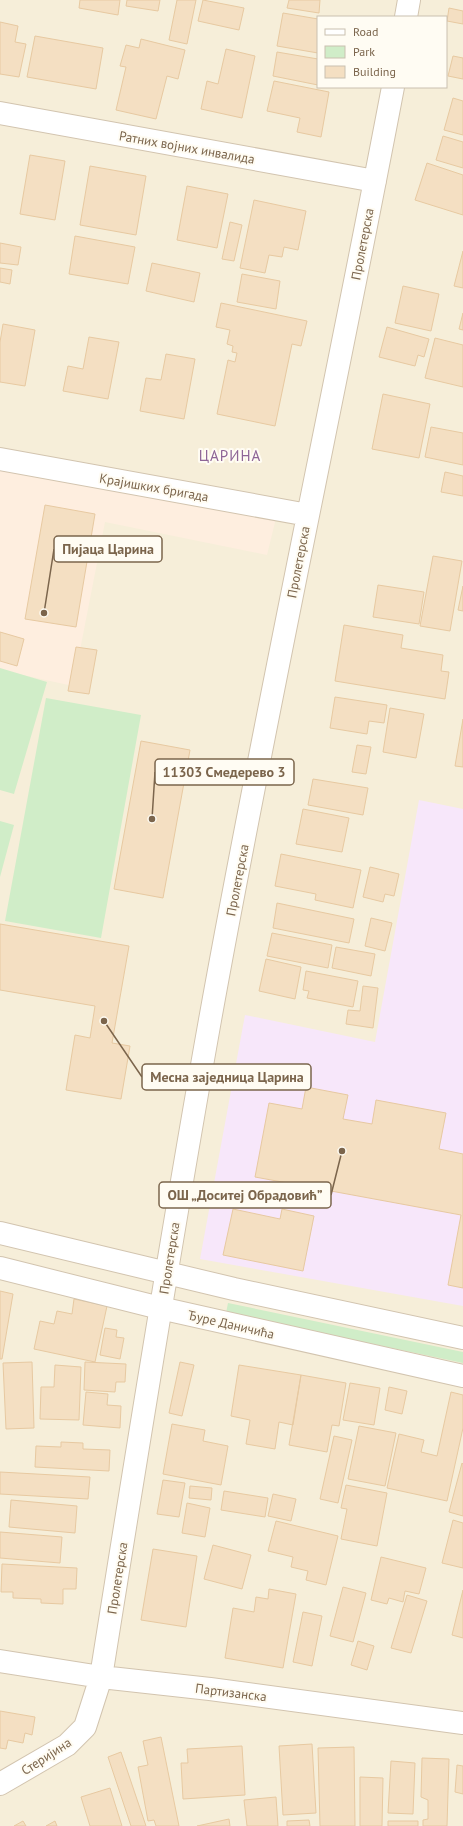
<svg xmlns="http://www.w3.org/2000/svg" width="463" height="1826" viewBox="0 0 463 1826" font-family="'PT Sans',sans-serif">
<rect width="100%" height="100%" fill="#fdfaeb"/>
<path fill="#f6eed9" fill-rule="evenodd" d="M0,0H463V1826H0ZM318,17H446V87H318Z"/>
<path fill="#feeedf" d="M0,465L277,514L267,555L105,522L73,686L0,670Z"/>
<path fill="#f7e7fa" d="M419,800L463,809V1306L200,1259L245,1015L375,1042Z"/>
<path fill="#d0edc8" d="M0,668L47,682L14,794L0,790Z
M46,698L141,715L101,938L5,921Z
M0,821L14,825L0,877Z
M228,1303L463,1352V1363L226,1313Z"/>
<path fill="#f4dfc2" stroke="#e7c9a1" d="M80,0H120L118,15L79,8Z
M127,0H160L158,11L126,6Z
M177,0H196L187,44L169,40Z
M203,0L244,8L239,30L198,21Z
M289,0H320L319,13L287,8Z
M449,8L463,11V24L447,21Z
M283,13L318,19V53L277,46Z
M0,22L18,26L15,42L26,44L19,77L0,74Z
M35,36L103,48L96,89L27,77Z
M141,39L185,50L178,79L167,76L156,119L116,110L126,67L120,66L126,45L139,48Z
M226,49L255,56L242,118L201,109L207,81L218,84Z
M277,52L318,59V85L273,76Z
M453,56L463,58V79L448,76Z
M274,81L329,92L321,137L297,132L300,118L267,111Z
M453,98L463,101V135L444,130Z
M443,136L463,142V168L436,160Z
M30,155L65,161L55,220L20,214Z
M427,163L463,175V215L415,200Z
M90,166L146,176L136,235L80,225Z
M187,186L228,194L217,248L177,240Z
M254,200L306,211L298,250L284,247L282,257L269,255L265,273L240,268Z
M230,222L242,225L234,261L222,259Z
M75,236L135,247L128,284L69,274Z
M0,243L21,247L18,265L0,263Z
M463,251V288L454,286Z
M152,263L200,273L194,302L146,291Z
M0,268L12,270L10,284L0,282Z
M242,274L280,281L276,309L237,302Z
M403,286L439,294L431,331L395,323Z
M221,303L307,321L301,346L292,344L275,426L217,414L228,360L235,362L237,353L232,352L233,346L227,344L230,330L216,327Z
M463,313V330L459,329Z
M3,324L35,330L25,386L0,382V342Z
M387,327L429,339L424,357L418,355L415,366L379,357Z
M89,337L119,342L108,399L63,391L68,366L83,369Z
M435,338L463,345V387L425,378Z
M166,354L195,359L184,419L140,411L146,378L161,380Z
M383,394L430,404L419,458L372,449Z
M431,427L463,433V465L425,457Z
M445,472L463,476V496L441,492Z
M45,505L95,514L76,627L25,619Z
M433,556L462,561L450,631L420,626Z
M378,585L424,592L419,624L373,617Z
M463,586V611L458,610Z
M344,625L403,635L401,648L443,655L441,671L449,672L445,699L335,681Z
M0,632L24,639L17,666L0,661Z
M76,647L97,650L89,694L68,691Z
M335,697L387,705L384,723L369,721L367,734L330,728Z
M390,708L424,714L416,758L383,752Z
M463,719V767L455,766Z
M141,741L190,750L163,898L114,889Z
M357,745L371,747L366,774L352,772Z
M313,779L368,788L363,815L308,805Z
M303,809L349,818L342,852L296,844Z
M281,854L361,870L353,908L315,900L316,894L275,886Z
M370,867L399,874L394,896L385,894L383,902L363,897Z
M277,903L354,919L349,943L273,928Z
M371,918L392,923L385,951L365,946Z
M0,924L129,946L112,1043L130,1046L121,1099L66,1090L75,1035L90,1038L95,1006L0,990Z
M272,933L332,945L328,968L267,956Z
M336,947L375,954L371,976L332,968Z
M266,959L301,967L295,999L259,991Z
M306,971L358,981L353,1007L307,998L309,991L303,990Z
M363,986L378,988L373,1028L346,1024L348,1010L360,1011Z
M306,1087L348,1095L343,1119L372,1124L376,1100L446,1113L439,1149L463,1154V1288L448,1285L461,1215L255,1177L269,1103L302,1109Z
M233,1209L280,1219L282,1209L314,1216L303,1271L223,1255Z
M0,1291L13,1294L2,1359H0Z
M74,1299L107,1306L95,1362L34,1349L40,1321L54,1324L57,1311L72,1314Z
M105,1328L117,1330L116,1337L124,1338L120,1359L100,1355Z
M32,1362L34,1428L6,1429L3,1363Z
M85,1362L126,1364L125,1382H116L115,1392L84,1390Z
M180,1362L194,1365L182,1416L169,1413Z
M55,1365L81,1367L79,1420L40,1419L41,1387H54Z
M239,1365L301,1375L293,1425L279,1422L275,1449L246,1444L250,1420L231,1416Z
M301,1375L346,1383L339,1426L332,1425L327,1452L289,1445Z
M350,1383L380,1388L374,1425L343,1420Z
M389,1387L407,1391L402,1414L385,1410Z
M86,1392L108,1394L107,1405L121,1406L120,1428L83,1425Z
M451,1392L463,1395V1428L447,1501L387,1488L399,1434L424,1440L421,1452L437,1456Z
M172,1424L205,1430L203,1441L228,1446L221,1485L163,1474Z
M359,1426L396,1433L385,1486L348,1479Z
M334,1436L352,1440L338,1503L320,1499Z
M61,1442L83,1443V1449L110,1450L109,1471L35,1467L36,1446L61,1447Z
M462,1463L463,1464V1516L449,1512Z
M0,1472L90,1477L88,1499L0,1494Z
M163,1480L185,1483L179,1517L157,1514Z
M346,1485L387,1493L377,1546L341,1539L347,1509L341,1508Z
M190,1486L212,1488L211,1500L189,1498Z
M224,1491L268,1498L265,1517L221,1510Z
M273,1494L296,1499L291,1521L268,1516Z
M11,1500L77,1506L75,1533L9,1527Z
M187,1503L210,1508L205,1537L182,1533Z
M453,1520L463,1523V1568L442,1563Z
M276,1521L338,1536L326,1585L306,1580L308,1571L291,1567L293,1557L268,1551Z
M0,1532L62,1537L60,1563L0,1558Z
M213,1545L251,1555L242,1589L204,1579Z
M153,1549L197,1556L186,1627L141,1620Z
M381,1557L426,1568L419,1594L405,1591L403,1602L389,1598L387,1604L371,1600Z
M2,1564L77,1568L76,1589H63V1604L41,1603V1599L13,1598V1592H1Z
M343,1587L366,1593L353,1642L330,1636Z
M269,1589L296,1594L283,1668L225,1658L233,1608L254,1612L256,1597L268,1599Z
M463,1590V1638L452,1635Z
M407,1595L427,1601L411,1653L391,1648Z
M303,1612L322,1616L312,1666L293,1662Z
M358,1641L374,1646L367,1670L351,1665Z
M0,1711L35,1717L32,1735L25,1733L23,1743L8,1740L6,1749L0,1748Z
M161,1737L179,1826H156L154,1820L148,1821L138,1767L148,1765L143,1741Z
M312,1744L316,1813L283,1815L279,1746Z
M242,1746L245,1795L183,1799L181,1763H188L187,1749Z
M354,1747L355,1826H320L318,1748Z
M121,1752L146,1826H131L108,1757Z
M422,1758L449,1759L447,1826H423V1820L428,1819V1800L421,1797Z
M391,1761L415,1763L413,1814L388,1813Z
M457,1765L463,1766V1794L455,1792Z
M360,1777L383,1778L382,1826H360Z
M110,1788L122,1826H90L81,1797Z
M276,1797L278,1826H247L244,1800Z
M229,1819L230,1826H197Z
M309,1820L310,1826H287V1821Z
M23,1821L26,1826H14Z
M55,1821L57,1826H46Z
M388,1821H418V1826H388Z"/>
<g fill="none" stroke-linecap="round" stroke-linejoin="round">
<defs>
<path id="minor" d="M406,17L409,0
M0,113L375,181
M0,459L308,515
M0,1233L234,1289L463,1338
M0,1268L160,1308L463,1376
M0,1661L101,1677L210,1689L463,1723
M0,1784L67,1745L85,1727L101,1677C136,1457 171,1238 210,1020C266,708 334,398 393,87"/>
</defs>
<use href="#minor" stroke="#d2c4af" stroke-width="24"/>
<use href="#minor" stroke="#fff" stroke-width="22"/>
</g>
<g text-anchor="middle" stroke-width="4" stroke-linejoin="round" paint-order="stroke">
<g font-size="13" fill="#7b654c" stroke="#fffcf3">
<text transform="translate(187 147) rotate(10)" y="5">Ратних војних инвалида</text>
<text transform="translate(362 244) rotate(-79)" y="5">Пролетерска</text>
<text transform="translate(154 487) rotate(10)" y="5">Крајишких бригада</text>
<text transform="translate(298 562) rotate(-79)" y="5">Пролетерска</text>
<text transform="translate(237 880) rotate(-79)" y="5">Пролетерска</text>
<text transform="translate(169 1258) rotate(-81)" y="5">Пролетерска</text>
<text transform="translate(231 1324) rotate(13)" y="5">Ђуре Даничића</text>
<text transform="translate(117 1578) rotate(-81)" y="5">Пролетерска</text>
<text transform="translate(231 1692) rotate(7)" y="5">Партизанска</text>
<text transform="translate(46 1756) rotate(-33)" y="5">Стеријина</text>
</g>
<g font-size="15" letter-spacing="1" fill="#8e6596" stroke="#fffcf3">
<text x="230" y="461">ЦАРИНА</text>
</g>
</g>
<path fill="none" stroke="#7b654c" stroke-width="1.5" d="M44 613L54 549M152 819L155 772M104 1021L142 1077M342 1151L331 1195"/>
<g fill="#7b654c" stroke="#fffcf3" stroke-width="1.5">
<circle cx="44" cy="613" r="4"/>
<circle cx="152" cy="819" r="4"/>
<circle cx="104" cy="1021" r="4"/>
<circle cx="342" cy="1151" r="4"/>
</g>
<g fill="#fffcf3" stroke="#7b654c" stroke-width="1.5">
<rect x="54" y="536" width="108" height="26" rx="4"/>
<rect x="155" y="759" width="139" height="26" rx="4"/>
<rect x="142" y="1064" width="169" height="26" rx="4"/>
<rect x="159" y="1182" width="172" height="26" rx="4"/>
</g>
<g font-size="14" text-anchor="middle" font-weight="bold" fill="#7b654c">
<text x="108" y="554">Пијаца Царина</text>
<text x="224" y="777">11303 Смедерево 3</text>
<text x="227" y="1082">Месна заједница Царина</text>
<text x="245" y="1200">ОШ „Доситеј Обрадовић”</text>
</g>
<rect x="317" y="16" width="130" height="72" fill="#fffcf3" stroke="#cac0b0"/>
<rect x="325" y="29" width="20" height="6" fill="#ffffff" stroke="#cac0b0"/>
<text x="353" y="36" font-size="12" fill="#7b654c">Road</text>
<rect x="325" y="46" width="20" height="12" fill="#d0edc8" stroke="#cac0b0"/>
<text x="353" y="56" font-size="12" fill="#7b654c">Park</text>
<rect x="325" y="66" width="20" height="12" fill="#f4dfc2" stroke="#cac0b0"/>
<text x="353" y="76" font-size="12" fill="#7b654c">Building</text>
</svg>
